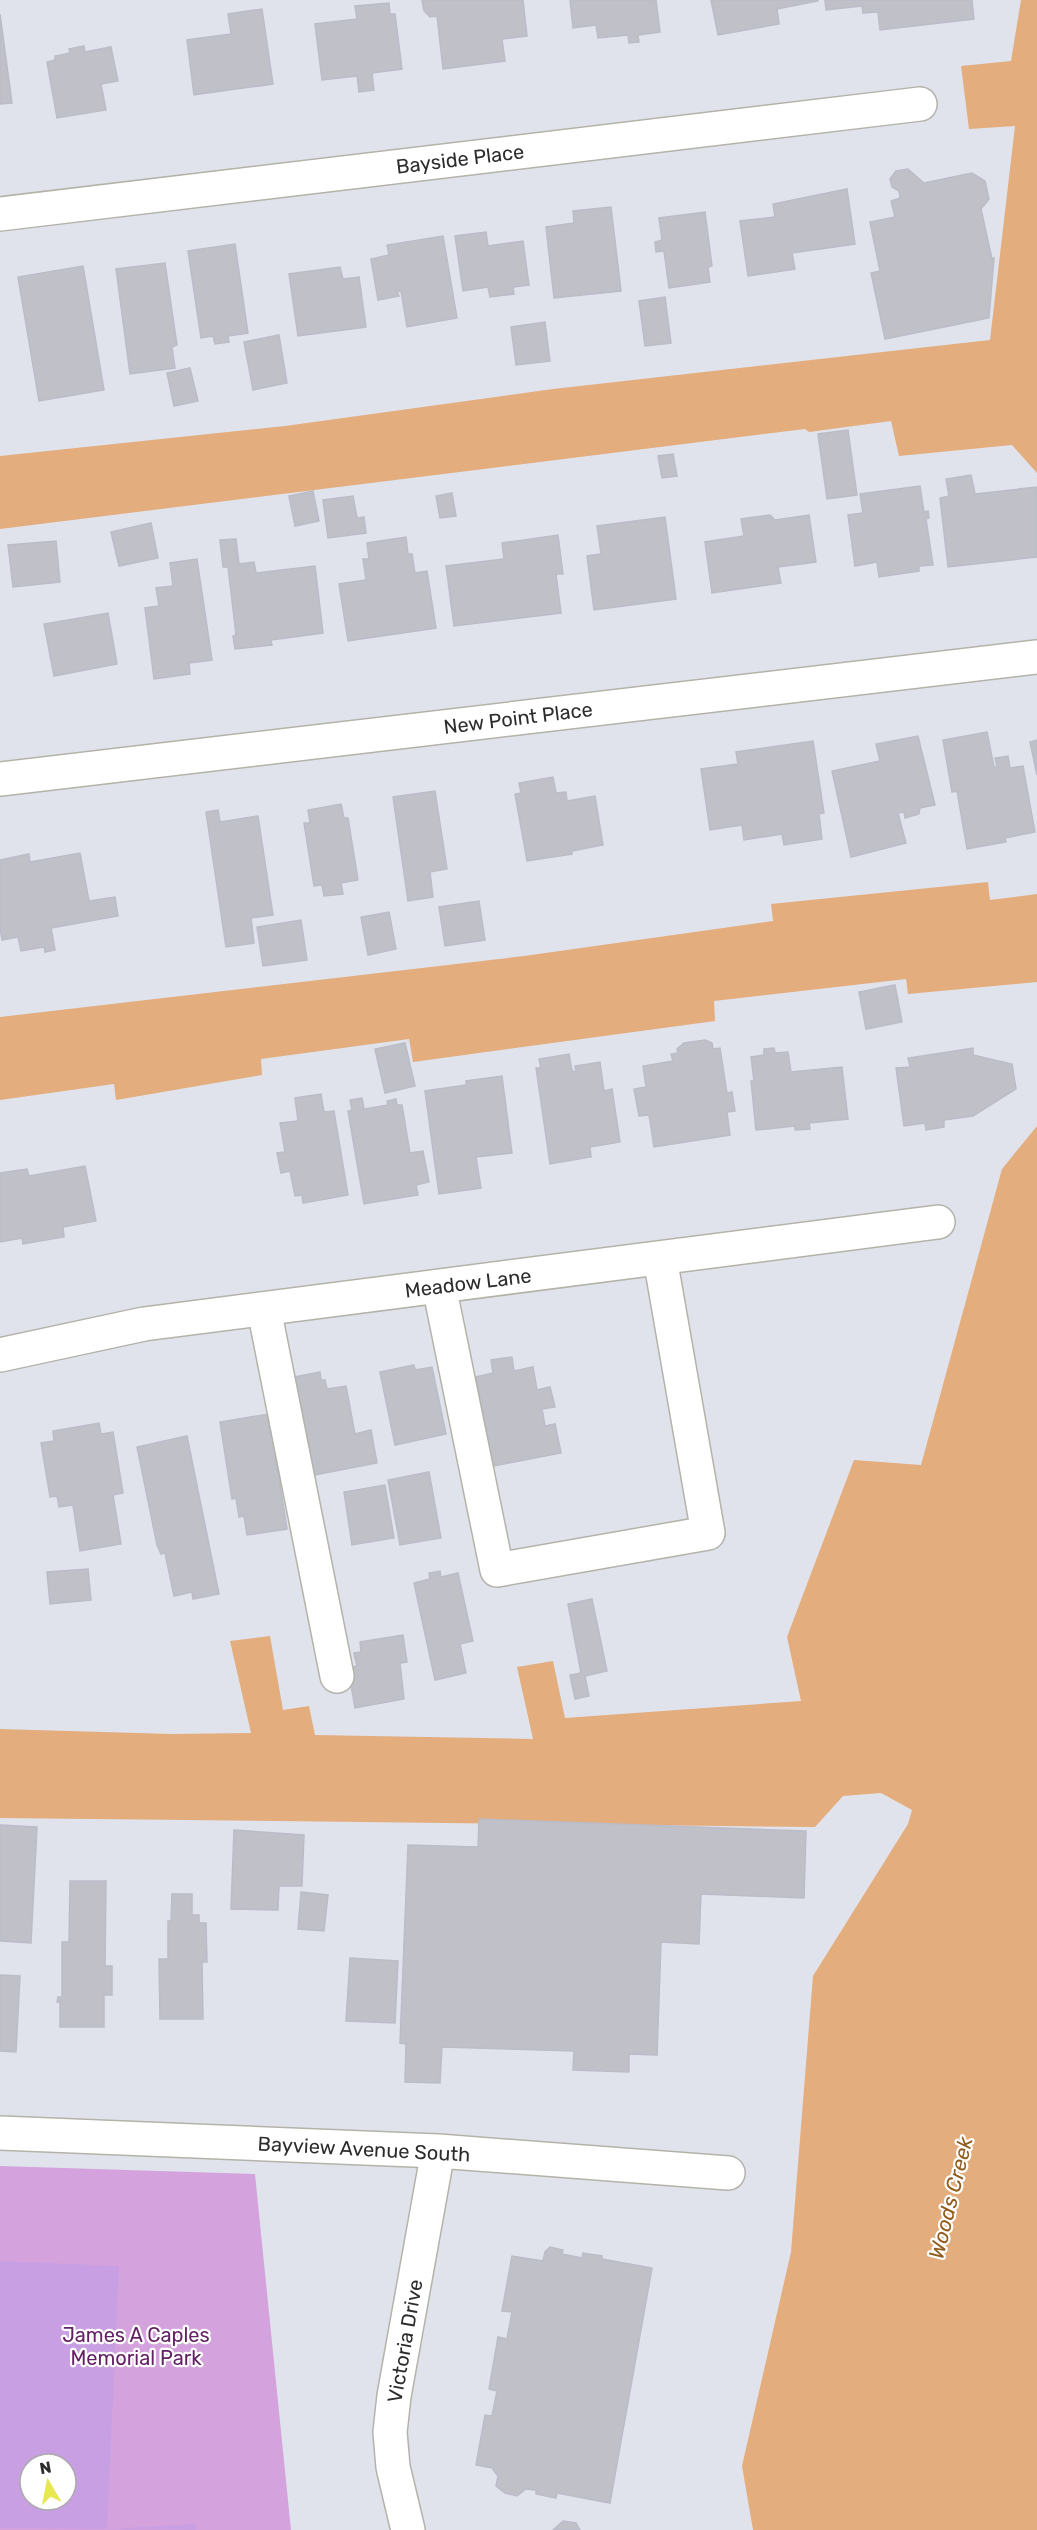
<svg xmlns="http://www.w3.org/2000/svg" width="1037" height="2530" viewBox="0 0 1037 2530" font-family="Rubik,sans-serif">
<rect width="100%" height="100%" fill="#e0e3ec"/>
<path fill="#d4a3dd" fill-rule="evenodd" d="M0,2166L255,2174L291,2530H0ZM30,2464H66V2500H30Z"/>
<path fill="#c99fe3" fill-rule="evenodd" d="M0,2261L119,2266L107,2529L196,2524V2530L0,2528ZM30,2464H66V2500H30Z"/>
<path fill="#e3ad7e" d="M1021,0H1037V473L1012,445L899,456L891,421L809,432L805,429L0,529V456L285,426L553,389L990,340L1015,126L969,129L961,66L1011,61Z
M988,882L990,900L1037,894V982L908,994L906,979L714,1001L715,1021L413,1062L409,1039L261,1059L262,1075L116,1100L114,1084L0,1100V1017L524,956L773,921L771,904Z
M1037,1126V2530H753L742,2466L791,2252L813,1976L908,1824L912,1810L881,1793L843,1796L815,1827L0,1818V1729L172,1734L251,1733L230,1641L270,1636L283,1710L309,1706L315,1735L533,1739L517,1667L553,1661L565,1718L801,1701L787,1637L854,1460L921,1465L1002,1169Z"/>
<path fill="#bfc0c8" stroke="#babcc8" stroke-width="1.5" d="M422,0H523L527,36L502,39L505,61L443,69L437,16L430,17L424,11Z
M570,0H656L660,32L638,35L639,42L629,43L628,35L598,38L596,25L573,28Z
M711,0H818V1L777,9L779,24L718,35Z
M825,0H972L974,19L880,30L878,12L863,13L862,6L826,10Z
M389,3L390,14H395L402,69L372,73L374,90L359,92L357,76L322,80L315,24L357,19L355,6Z
M262,9L273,84L194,95L187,40L231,34L228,14Z
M0,14L12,103L0,104Z
M84,46L85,52L111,47L118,81L101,84L106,110L57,118L47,62L55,60V56L70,53L69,49Z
M908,169L924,183L972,173L985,181L989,199L981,209L992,259L994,258L989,318L885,339L871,273L880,271L870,222L895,217L891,201L900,198L899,191L892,187L890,179L896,171Z
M847,189L855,244L792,253L795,269L748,276L740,221L775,217L773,204Z
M611,207L621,291L554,298L546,227L574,223L573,211Z
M705,212L712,266L708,267L710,282L669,288L664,251L656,252L655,242L662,240L659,218Z
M486,232L488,246L523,241L529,285L513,287L514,294L490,297L488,287L463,291L455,236Z
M443,236L457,318L407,327L401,291L397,292L399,296L378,300L371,259L389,255L387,245Z
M235,244L248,333L228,336L229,342L215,344L213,336L201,338L188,251Z
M165,263L177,345L172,347L175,368L130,374L116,269Z
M83,266L104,390L39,401L18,277Z
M340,267L343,279L359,277L366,327L298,336L289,274Z
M665,297L671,343L645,346L639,301Z
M545,322L550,361L516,365L511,327Z
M279,335L287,383L253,390L244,342Z
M190,368L198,401L174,406L167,373Z
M848,430L857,495L827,499L818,434Z
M673,454L677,476L662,478L658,456Z
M971,475L975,494L1037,487V557L948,567L940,498L949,496L946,479Z
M920,486L924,512L928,511L929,518L926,519L933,565L919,566V571L879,577L877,562L855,566L848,515L863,513L860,494Z
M313,491L319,521L295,526L289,496Z
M452,493L456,516L440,518L436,496Z
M353,496L357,518L364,517L366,533L328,538L323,500Z
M770,515L775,520L809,515L816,562L778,567L781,583L712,593L705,542L744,536L741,519Z
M665,517L676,599L594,610L587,556L601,554L597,526Z
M151,523L158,558L119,566L111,532Z
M558,535L563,574H556L561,613L454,626L446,566L504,559L502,543Z
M406,537L408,554H412L415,573L427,571L436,628L348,641L339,584L366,580L363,559H369L367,543Z
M236,539L239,564L254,562L256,573L315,566L323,633L271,640L272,645L235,649L233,636L236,635L228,567H223L220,540Z
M56,541L60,582L13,587L8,545Z
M197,559L212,660L189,663L190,674L154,679L145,608L159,606L156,588L173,586L170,563Z
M108,613L117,664L54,676L44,624Z
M987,732L994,767H997L995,758L1008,756L1010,768L1023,766L1035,832L1005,838L1006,842L967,849L957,791L952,792L943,740Z
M918,736L935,805L920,808L919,814L905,818L904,812L898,813L906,843L851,857L832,771L880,761L876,744Z
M1037,740V775L1030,742Z
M813,741L824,813L819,814L822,839L784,845L782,834L744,840L742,825L710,830L701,769L738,764L736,752Z
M553,777L556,793L566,792L567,801L595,796L603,845L572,851V854L527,861L515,794L521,793L519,783Z
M435,791L447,869L430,872L433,897L408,901L393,797Z
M341,804L344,818H348L358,880L341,883L343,894L324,896L322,885L314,886L304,823H310L308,810Z
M218,810L220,822L258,816L273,915L251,918L254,943L226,947L206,812Z
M80,853L89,901L115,897L118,916L51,928L55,950L45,952L44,947L21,951L18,937L2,940L0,927V860L29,854L30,862Z
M479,901L485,940L445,946L439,907Z
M389,912L396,949L368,955L361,917Z
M301,920L307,960L263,966L257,927Z
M895,985L902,1022L866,1029L859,992Z
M705,1040L712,1043L713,1049L720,1048L727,1093L732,1092L735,1111L727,1112L730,1135L654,1147L649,1115L639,1116L634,1089L646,1087L643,1066L673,1061L671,1054L678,1053L677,1049L684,1043Z
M405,1043L415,1086L385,1093L375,1049Z
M774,1048L775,1053L788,1052L791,1072L842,1067L848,1119L809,1123L810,1129L795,1130V1126L756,1130L751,1081H754L751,1057L764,1055V1049Z
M973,1048V1055L1012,1064L1016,1089L973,1116L944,1120V1127L926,1130L925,1123L904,1126L896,1068L910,1067L908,1058Z
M569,1054L572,1071L576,1072L575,1066L600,1062L604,1091L612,1089L620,1142L590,1147L591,1157L550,1164L536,1068H541L539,1059Z
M502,1076L512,1153L476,1157L481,1188L439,1194L425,1091L466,1085V1081Z
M321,1094L324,1112L334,1111L348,1195L303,1203L302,1195L295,1196L290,1171L281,1173L277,1153L285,1152L280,1123L298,1121L295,1098Z
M362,1098L364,1109L388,1105L387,1101L396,1099L397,1105H402L410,1153L423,1151L429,1182L416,1185L418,1195L364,1204L348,1111L352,1110L350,1100Z
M85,1166L96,1221L63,1227L64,1237L23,1244L22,1238L0,1242V1173L27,1169L29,1176Z
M512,1357L514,1371L533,1367L537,1390L550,1387L555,1407L542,1409L545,1426L555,1424L561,1453L493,1466L475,1377L493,1373L491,1360Z
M414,1365L415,1370L432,1367L446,1434L395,1445L380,1372Z
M320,1372L321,1380H325L327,1389L346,1386L355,1434L371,1430L377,1463L314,1475L312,1458L304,1459L294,1377Z
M269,1414L287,1529L247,1535L244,1516L239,1517L236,1498L232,1499L220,1422Z
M99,1423L101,1434L113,1432L123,1493L113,1495L121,1544L80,1551L73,1505L59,1507L57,1496L50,1497L41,1443L54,1441L53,1431Z
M187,1436L219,1594L193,1599L192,1592L174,1596L165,1553L161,1554L157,1545L137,1447Z
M429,1472L441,1538L400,1545L388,1480Z
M385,1485L394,1538L352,1545L344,1492Z
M88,1569L91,1600L50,1604L47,1572Z
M440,1571L441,1577L458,1573L473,1641L460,1644L466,1673L435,1680L414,1583L430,1579L429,1573Z
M592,1599L607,1671L585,1676L589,1696L575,1699L570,1675L581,1673L568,1604Z
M403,1635L407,1662L400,1663L404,1699L355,1708L348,1668L357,1666L354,1653L361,1652L360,1642Z
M479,1819L806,1831L804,1898L701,1894L699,1944L661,1942L657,2055L629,2054V2072L573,2070L574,2051L442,2047L440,2083L405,2082L406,2044L400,2043L408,1845L478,1847Z
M0,1825L37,1827L31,1943L0,1941Z
M234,1830L304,1835L302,1886H279L278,1910L231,1909Z
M70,1881H106L105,1966H112V1995H104V2027H60V2002H57L58,1997H62V1942H69Z
M301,1892L328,1895L324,1931L298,1929Z
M172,1894H192V1915H199V1923H206L207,1962H202L203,2019H160L159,1959H168V1921H171Z
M350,1958L398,1961L395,2023L346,2021Z
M0,1975L20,1976L16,2052L0,2051Z
M550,2247L563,2250L562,2254L582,2258L583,2253L602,2256V2259L652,2268L610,2503L557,2493L556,2498L536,2494V2490L526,2489L517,2496L505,2493L496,2486L498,2476L492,2468L476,2465L485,2415L492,2416L497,2391L489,2389L498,2337L507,2339L512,2312L502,2311L512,2256L543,2261L545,2252Z
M563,2521L576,2523L580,2530H553Z"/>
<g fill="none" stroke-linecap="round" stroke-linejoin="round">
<defs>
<path id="minor" d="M0,214L920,104
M0,779L1037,657
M439,1286L497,1570L708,1533L660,1258
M264,1309L337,1676
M0,1355L144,1324L938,1222
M0,2133L438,2151L728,2173
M408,2530L393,2467L390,2432L394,2396L438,2151"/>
</defs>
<use href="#minor" stroke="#b3b3aa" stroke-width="36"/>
<use href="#minor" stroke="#fff" stroke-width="33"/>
</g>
<g text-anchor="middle" stroke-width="4.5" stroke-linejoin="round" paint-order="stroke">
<g font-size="20" fill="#2c2c2c" stroke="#fff">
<text transform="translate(460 159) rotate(-7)" y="7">Bayside Place</text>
<text transform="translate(518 718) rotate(-7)" y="7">New Point Place</text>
<text transform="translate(468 1283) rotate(-7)" y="7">Meadow Lane</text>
<text transform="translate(364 2149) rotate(3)" y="7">Bayview Avenue South</text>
<text transform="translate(405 2341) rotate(-80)" y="7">Victoria Drive</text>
</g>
<g font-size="20" fill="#622263" stroke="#fff">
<text x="136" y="2342">James A Caples<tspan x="136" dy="23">Memorial Park</tspan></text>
</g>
<g font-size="21" font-style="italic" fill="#915b1b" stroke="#fff">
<text transform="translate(951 2198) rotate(-76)" y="7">Woods Creek</text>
</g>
</g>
<g transform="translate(48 2482) rotate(350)"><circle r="28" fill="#ffffff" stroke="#ababab" stroke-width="1.5"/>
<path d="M0-4.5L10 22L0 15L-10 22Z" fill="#e7e851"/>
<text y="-9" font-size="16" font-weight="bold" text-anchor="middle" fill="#2c2c2c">N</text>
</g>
</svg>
